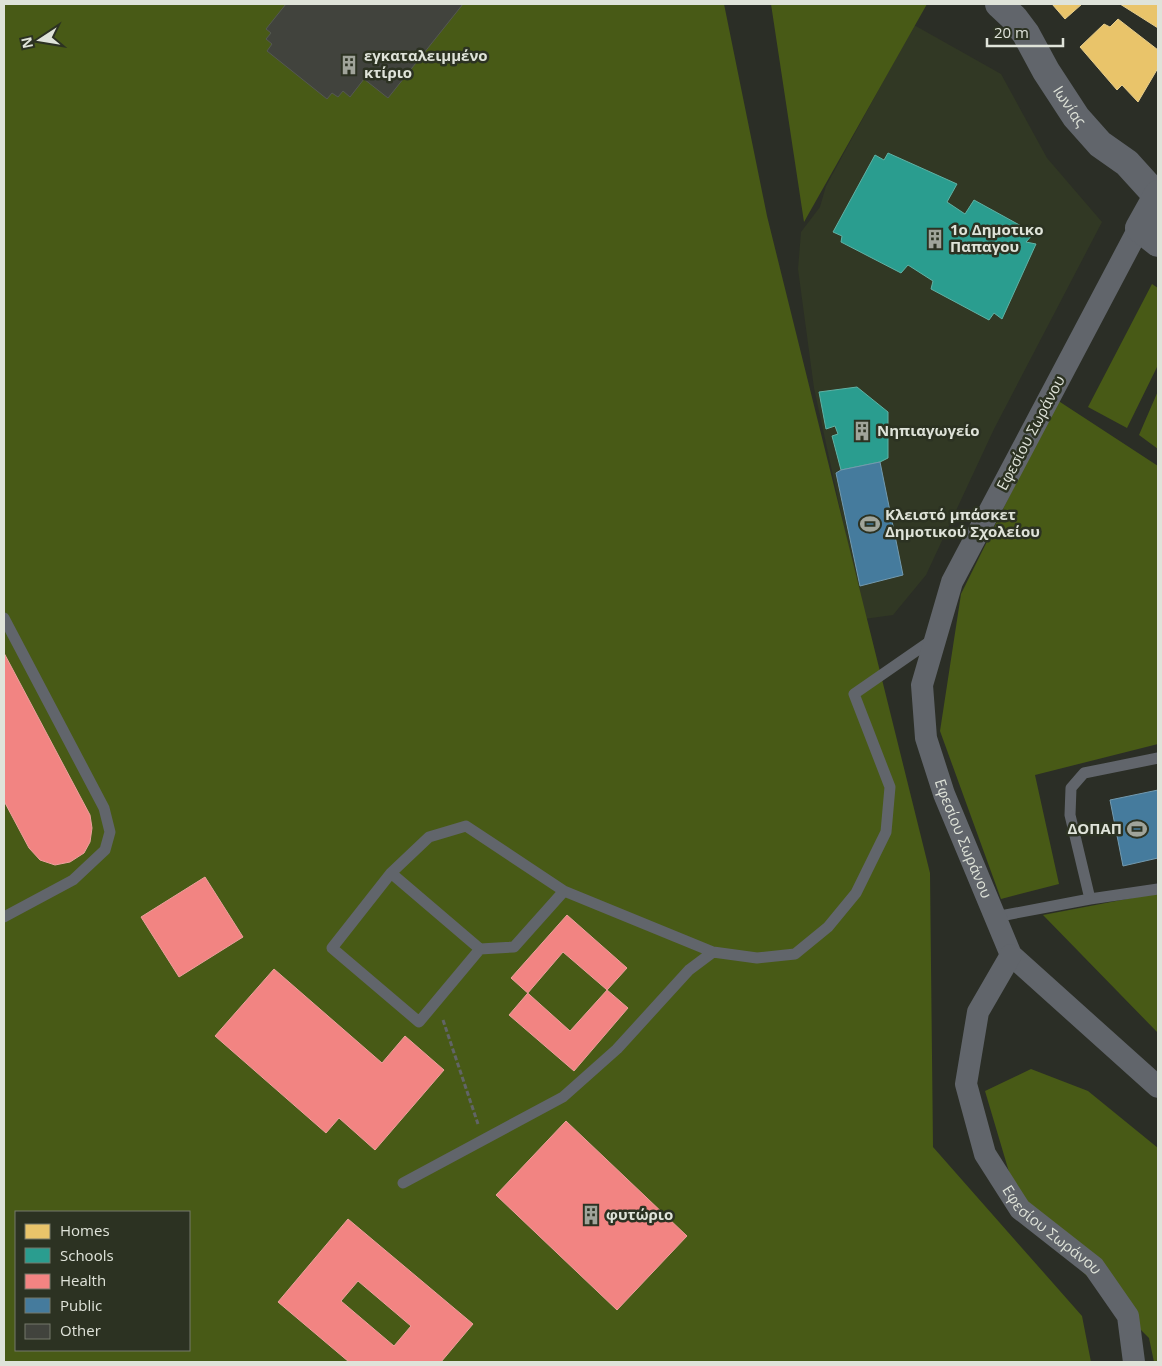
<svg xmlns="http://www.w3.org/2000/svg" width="1162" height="1366" viewBox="0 0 1162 1366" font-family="'Open Sans',sans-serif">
<rect width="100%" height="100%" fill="#2b2e26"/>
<path fill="#313824" d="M914,25L1001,74L1047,158L1102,222L994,429L926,575L893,615L864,619L814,388L798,269L801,232L820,207L826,186Z"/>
<path fill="#485a16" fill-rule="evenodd" d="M4,4H724L767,216L930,873L933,1147L1082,1316L1091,1362H4ZM16,1212H189V1350H16Z
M771,4H927L804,222Z
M1152,284L1158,288V365L1127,428L1088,407Z
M1158,391V449L1139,435Z
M1057,400L1158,466V744L1035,775L1059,884L1001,899L940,731L961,594Z
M1158,893V1033L1043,915Z
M1031,1069L1088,1091L1158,1148V1362H1154L1149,1338L1020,1209L985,1091Z"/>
<path fill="#e9c46a" stroke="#e6cd8b" d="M1052,4H1082L1065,19Z
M1120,4H1158V28Z
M1118,19L1158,50V68L1138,102L1122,85L1117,90L1080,47L1104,24L1110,27Z"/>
<path fill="#2a9d8f" stroke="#60b2a5" d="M888,153L957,184L947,202L965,214L974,200L1034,233L1026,242L1036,244L1002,319L994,313L989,320L931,289L933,281L908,265L901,273L841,242L842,236L833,232L875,155L884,160Z
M857,387L888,412V458L880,462L841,470L832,436L838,434L835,426L826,429L819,392Z"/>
<path fill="#f28482" stroke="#eca09c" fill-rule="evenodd" d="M4,653L90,815L92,828L90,842L84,853L70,862L55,865L40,860L29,848L4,801Z
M205,877L243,937L179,977L141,917Z
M567,915L627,968L570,1031L511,978Z
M563,952L628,1008L574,1071L509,1015Z
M274,969L382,1063L405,1036L444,1070L375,1150L339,1118L326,1133L215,1036Z
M566,1121L687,1236L617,1310L496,1195Z
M348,1219L473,1324L441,1362H349L278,1302ZM358,1281L411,1326L394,1346L341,1301Z"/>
<path fill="#457b9d" stroke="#739aaf" d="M880,462L903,575L860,586L836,473L841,470Z
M1158,790V858L1123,866L1110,800Z"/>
<path fill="#41433d" stroke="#545851" d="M286,4H463L388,98L364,79L350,97L343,91L338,97L332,93L327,99L267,51L272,44L266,39L271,33L266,29Z"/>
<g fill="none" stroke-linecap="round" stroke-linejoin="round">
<path stroke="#616466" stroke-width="3" stroke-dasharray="5 2.5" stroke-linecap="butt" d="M443,1020L478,1124"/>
<path stroke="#61656b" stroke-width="11" d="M4,618L104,808L110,832L105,850L73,880L4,917
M391,873L480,949L419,1022L332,948L391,873L429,837L466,826L564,891L713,952L757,958L795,954L828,927L856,893L886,832L890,787L854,694L932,640
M1090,899L1070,815L1071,788L1084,773L1158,758
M995,917L1090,899L1158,889
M480,949L514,947L564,891
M403,1183L563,1097L617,1049L689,970L713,952"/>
<g stroke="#61656b" stroke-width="22">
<path id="s1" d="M1139,228L952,582L922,685L926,738L944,794L1011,955L1158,1087"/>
<path id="s2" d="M1011,955L978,1012L966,1084L985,1154L1020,1209L1094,1267L1128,1316L1134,1362"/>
</g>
<g stroke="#61656b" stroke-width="28">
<path id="s3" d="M999,4L1014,18L1026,34L1046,71L1076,117L1100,144L1127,163L1157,196"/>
<path d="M1158,194L1139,228L1158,243"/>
</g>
</g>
<defs>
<symbol id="building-bare" viewBox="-9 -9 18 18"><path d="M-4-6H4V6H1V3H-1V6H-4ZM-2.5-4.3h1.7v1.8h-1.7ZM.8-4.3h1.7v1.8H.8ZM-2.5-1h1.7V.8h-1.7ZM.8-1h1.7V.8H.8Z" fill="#a0a49a" stroke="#2c3222" stroke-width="2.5" paint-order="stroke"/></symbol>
<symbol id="stadium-bare" viewBox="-9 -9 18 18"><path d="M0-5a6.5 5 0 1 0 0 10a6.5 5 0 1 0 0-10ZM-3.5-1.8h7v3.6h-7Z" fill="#a0a49a" stroke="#2c3222" stroke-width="2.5" paint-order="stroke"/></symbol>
</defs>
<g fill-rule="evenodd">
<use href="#building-bare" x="335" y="51" width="28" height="28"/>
<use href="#building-bare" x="921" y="225" width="28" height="28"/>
<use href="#building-bare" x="848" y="417" width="28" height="28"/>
<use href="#stadium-bare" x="856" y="510" width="28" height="28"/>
<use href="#stadium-bare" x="1123" y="815" width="28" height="28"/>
<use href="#building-bare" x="577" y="1201" width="28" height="28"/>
</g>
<g text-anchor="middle" stroke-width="5" stroke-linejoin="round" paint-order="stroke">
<g font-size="15" font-weight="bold" fill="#dfe3d9" stroke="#2c3222" text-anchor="start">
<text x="364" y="61">εγκαταλειμμένο<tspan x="364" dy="17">κτίριο</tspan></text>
<text x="950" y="235">1ο Δημοτικο<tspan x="950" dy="17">Παπαγου</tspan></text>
<text x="877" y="436">Νηπιαγωγείο</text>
<text x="885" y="520">Κλειστό μπάσκετ<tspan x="885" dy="17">Δημοτικού Σχολείου</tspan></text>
<text x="1122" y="834" text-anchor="end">ΔΟΠΑΠ</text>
<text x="606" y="1220">φυτώριο</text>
</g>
<g font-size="15" fill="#dfe3d9" stroke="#2c3222">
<text dy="5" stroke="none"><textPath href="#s3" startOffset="125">Ιωνίας</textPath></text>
<text transform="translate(1031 433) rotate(-62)" y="5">Εφεσίου Σωράνου</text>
<text dy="5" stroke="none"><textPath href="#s1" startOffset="668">Εφεσίου Σωράνου</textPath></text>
<text dy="5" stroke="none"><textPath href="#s2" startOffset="314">Εφεσίου Σωράνου</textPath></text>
</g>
</g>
<rect width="1162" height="1366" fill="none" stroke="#dfe3d9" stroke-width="10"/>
<rect x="15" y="1211" width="175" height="140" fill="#2c3222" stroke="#74796b"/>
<rect x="25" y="1224" width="25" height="15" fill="#e9c46a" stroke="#74796b"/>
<text x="60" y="1236" font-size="15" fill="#dfe3d9">Homes</text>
<rect x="25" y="1248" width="25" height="15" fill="#2a9d8f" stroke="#74796b"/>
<text x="60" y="1261" font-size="15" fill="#dfe3d9">Schools</text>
<rect x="25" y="1274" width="25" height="15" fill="#f28482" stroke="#74796b"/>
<text x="60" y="1286" font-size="15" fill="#dfe3d9">Health</text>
<rect x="25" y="1298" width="25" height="15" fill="#457b9d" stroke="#74796b"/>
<text x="60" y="1311" font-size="15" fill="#dfe3d9">Public</text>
<rect x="25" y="1324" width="25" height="15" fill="#41433d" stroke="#74796b"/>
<text x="60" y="1336" font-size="15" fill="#dfe3d9">Other</text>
<g transform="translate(40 40) rotate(258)" stroke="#2c3222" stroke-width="4" paint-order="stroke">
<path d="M0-4L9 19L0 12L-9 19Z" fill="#dfe3d9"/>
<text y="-8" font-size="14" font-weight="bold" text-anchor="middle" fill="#dfe3d9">N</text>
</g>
<path d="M987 38v8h76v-8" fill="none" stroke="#dfe3d9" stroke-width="2.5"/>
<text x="994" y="38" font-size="15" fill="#dfe3d9" stroke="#2c3222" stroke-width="4" paint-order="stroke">20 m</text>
</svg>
